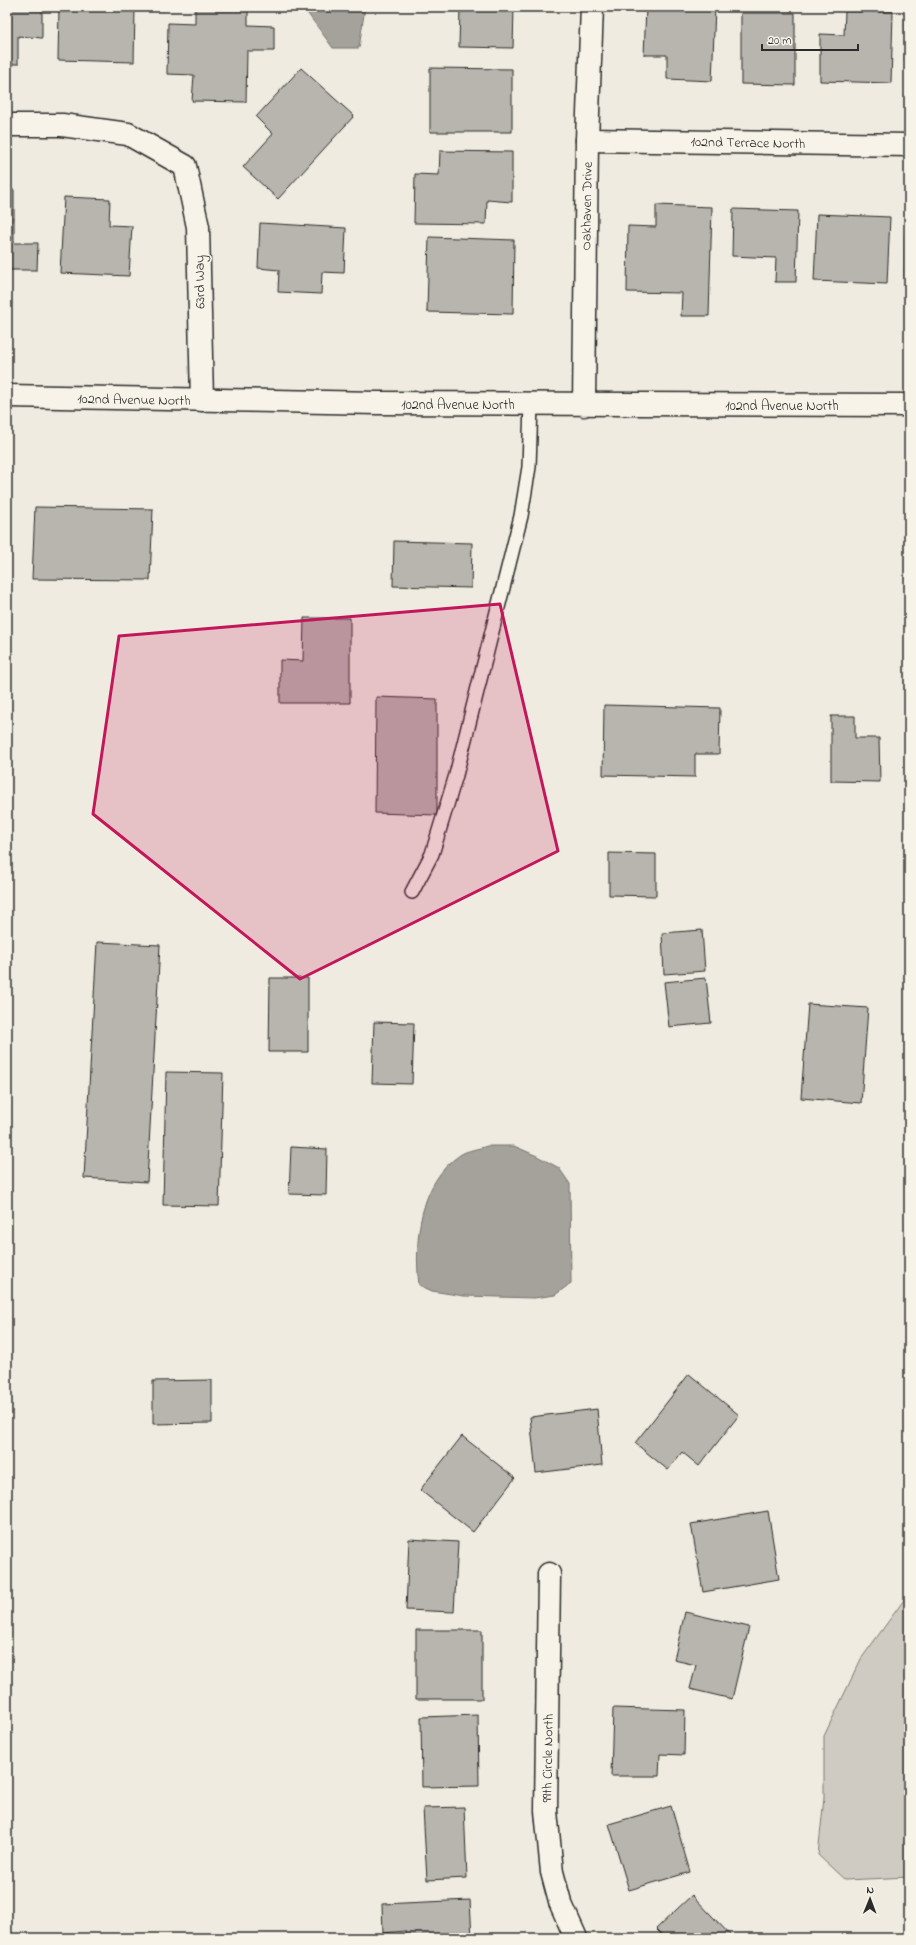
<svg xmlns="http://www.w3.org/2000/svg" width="916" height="1945" viewBox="0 0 916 1945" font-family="'Indie Flower',sans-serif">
<rect width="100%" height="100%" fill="#efebe0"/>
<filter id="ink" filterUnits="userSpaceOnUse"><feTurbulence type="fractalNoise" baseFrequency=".025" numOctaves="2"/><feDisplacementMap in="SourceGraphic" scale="8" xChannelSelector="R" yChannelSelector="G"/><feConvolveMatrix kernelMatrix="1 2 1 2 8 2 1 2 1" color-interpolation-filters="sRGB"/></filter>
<g filter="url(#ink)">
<path fill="#cfcbc2" stroke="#7d7b76" d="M909,1593V1877L845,1880L818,1855L824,1798V1736L861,1659Z"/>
<path fill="#a4a29a" stroke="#74726e" d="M303,7H365L359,48H333Z
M487,1146H514L537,1156L559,1168L570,1184L571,1283L555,1295L534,1298L464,1296L432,1291L419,1285C414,1241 419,1182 460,1155C467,1150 479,1149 487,1146Z"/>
<path fill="#b8b5ae" stroke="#2b2b2b" d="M7,7H42V38L18,36V64H7Z
M59,7L135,8L134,62L58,60Z
M195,7H248V25L274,26V51H247L246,102L192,101L194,75L167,74L168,23L195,24Z
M460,7H514L513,48L459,47Z
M646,7H715L712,81L667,79V55H644Z
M845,11L893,12L891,83L820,81V34L844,35Z
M741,13H795V85L741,84Z
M906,13H909V62H905Z
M301,68L354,116L278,199L243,167L273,134L256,117Z
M430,68L512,69V132H430Z
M440,151L512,152V202L487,200L486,224L414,223L415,174L439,175Z
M7,190H14V243H38L37,270H7Z
M64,197L110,199L109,225L132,226L129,276L60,273Z
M656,205L712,207L709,316H681L682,293L627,292L628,226L656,227Z
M733,209L798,211L796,282H775L776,258L732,256Z
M817,214L890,217L887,284L814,281Z
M260,223L346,228L344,273L322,272L321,294L278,292L279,270L258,268Z
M905,234H909V298H904Z
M429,237L514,240L513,314L427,312Z
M35,507L153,509L150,580L32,579Z
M394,541L472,543L471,588L393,586Z
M304,618H350V703H280V660L303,661Z
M376,697L437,699V815L375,813Z
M604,705L720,708L719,754H695V777L603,775Z
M831,716H855V738H879L880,782L831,781Z
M609,853L656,854V896L609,895Z
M702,930L705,971L664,974L662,933Z
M97,942L160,945L147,1182L84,1178Z
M270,978H308V1052H269Z
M706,978L711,1023L669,1027L664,982Z
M808,1004L868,1008L861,1103L801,1098Z
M374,1022L414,1023L412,1084L372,1083Z
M166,1072L223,1073L219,1206L163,1205Z
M291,1147L327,1149L326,1195L289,1194Z
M689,1374L739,1415L699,1466L682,1452L668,1470L635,1443Z
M212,1380V1423L153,1424V1381Z
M597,1409L602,1465L536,1473L530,1417Z
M462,1436L515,1478L473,1532L420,1490Z
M768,1511L779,1579L703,1592L691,1524Z
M409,1539L458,1542L454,1612L406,1610Z
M685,1612L749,1627L732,1699L690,1689L696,1665L674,1660Z
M416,1630H482V1699H416Z
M613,1708L685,1710L684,1755L660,1754L659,1776H611Z
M478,1715L479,1786L422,1787L421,1717Z
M671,1806L690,1872L629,1890L609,1824Z
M464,1807L467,1878L427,1880L423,1808Z
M692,1895L733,1938H665L656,1929Z
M470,1900L472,1938H406L405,1931L383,1933L382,1904Z
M842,1935L909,1936V1938H842Z"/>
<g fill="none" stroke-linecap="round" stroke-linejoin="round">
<defs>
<path id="service" d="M412,892L432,854L456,775L521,516L529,467L531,404"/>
<path id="minor" d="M7,125H62L128,134L185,166L198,227L202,400
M587,140L909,145
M549,1574L546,1811L552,1872L560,1902L576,1938"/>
<path id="tertiary" d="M7,396L377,403L909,405
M584,405L587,140L592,7"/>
</defs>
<use href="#service" stroke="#2b2b2b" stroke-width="16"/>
<use href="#minor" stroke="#2b2b2b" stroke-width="25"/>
<use href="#tertiary" stroke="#2b2b2b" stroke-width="25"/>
<use href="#service" stroke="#f7f3e8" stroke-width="13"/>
<use href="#minor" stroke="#f7f3e8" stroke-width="22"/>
<use href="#tertiary" stroke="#f7f3e8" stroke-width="22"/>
</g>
</g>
<path fill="#c2185b" fill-opacity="0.2" stroke="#c2185b" stroke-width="3" stroke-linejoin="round" d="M500,604L558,851L300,979L93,814L119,636Z"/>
<g text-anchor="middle" stroke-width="3.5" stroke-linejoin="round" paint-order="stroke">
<g font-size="14" fill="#2b2b2b" stroke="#f7f3e8">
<text transform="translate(748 142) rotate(1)" y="5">102nd Terrace North</text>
<text transform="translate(586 206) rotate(-89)" y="5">Oakhaven Drive</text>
<text transform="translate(199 282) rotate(-91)" y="5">63rd Way</text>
<text transform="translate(134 399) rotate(1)" y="5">102nd Avenue North</text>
<text x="458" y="409">102nd Avenue North</text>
<text x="782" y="410">102nd Avenue North</text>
<text transform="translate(547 1758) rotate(-89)" y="5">99th Circle North</text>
</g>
</g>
<rect width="916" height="1945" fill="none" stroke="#f7f3e8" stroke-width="24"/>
<rect x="12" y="12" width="892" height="1921" fill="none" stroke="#2b2b2b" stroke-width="1.5" filter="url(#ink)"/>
<g transform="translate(870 1899) rotate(1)" stroke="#f7f3e8" stroke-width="3" paint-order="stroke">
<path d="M0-3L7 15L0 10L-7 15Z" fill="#2b2b2b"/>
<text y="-6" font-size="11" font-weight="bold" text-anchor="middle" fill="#2b2b2b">N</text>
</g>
<path d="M762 44v6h96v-6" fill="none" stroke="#2b2b2b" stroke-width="2"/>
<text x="768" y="44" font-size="12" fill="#2b2b2b" stroke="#f7f3e8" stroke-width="3" paint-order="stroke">20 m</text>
</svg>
